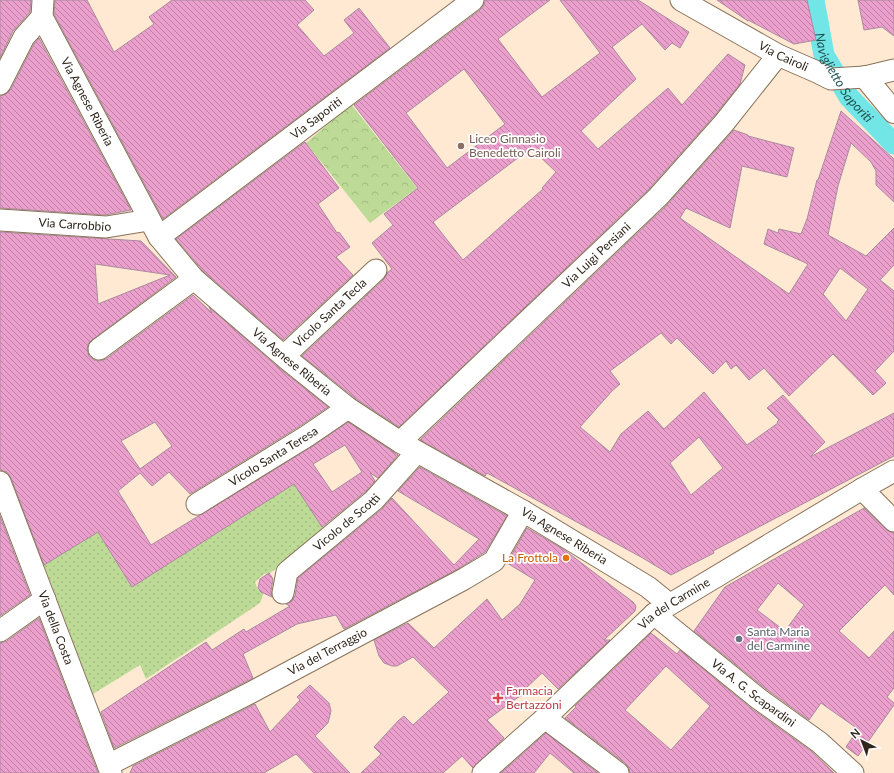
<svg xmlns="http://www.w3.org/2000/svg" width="894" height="773" viewBox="0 0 894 773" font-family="Lato,sans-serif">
<defs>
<pattern id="park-crowns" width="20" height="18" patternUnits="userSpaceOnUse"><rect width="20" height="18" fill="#bddb97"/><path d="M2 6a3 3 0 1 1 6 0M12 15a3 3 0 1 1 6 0" fill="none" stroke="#a3bc82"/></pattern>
<pattern id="garden-dots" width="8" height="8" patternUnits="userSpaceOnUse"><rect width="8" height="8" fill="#bddb97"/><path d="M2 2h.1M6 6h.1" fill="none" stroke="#a3bc82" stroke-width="1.8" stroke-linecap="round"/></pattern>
<pattern id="water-rules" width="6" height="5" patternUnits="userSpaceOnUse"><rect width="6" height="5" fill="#72e5e6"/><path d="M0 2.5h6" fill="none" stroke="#63c4c5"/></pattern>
<pattern id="building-back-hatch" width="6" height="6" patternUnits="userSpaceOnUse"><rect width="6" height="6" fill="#ea9fcc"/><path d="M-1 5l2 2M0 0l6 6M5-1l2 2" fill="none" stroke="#be81a5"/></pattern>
</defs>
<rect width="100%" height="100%" fill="#ffe9d3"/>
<path fill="url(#park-crowns)" d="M351,104L417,188L370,223L306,143Z"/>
<path fill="url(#garden-dots)" d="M294,484L326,532L270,573L264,574L255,582L258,590L264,592L260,603L146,679L140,665L93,694L44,565L98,532L132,587Z"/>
<path fill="url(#water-rules)" d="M807,0H822L832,55H817Z
M856,97L893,131L886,143L840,98Z"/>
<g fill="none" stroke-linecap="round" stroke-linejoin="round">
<path stroke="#72e5e6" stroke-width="21" id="s1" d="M814,0L824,55L849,97L894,144"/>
</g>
<path fill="url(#building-back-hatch)" stroke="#aa8a9d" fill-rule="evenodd" d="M0,0H31L30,12L13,31L0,58Z
M55,0H87L114,52L154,24L149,17L172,0H305L314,10L297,25L324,56L354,33L344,20L359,8L390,48L163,219L54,14Z
M485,0H550L498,39L542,97L600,53L560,0H638L689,32L680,48L672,43L665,50L642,24L612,47L636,79L581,131L598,149L668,88L682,105L728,54L745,65L740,84L715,115L649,189L399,427L355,398L302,356L384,279L388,272L392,269L372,243L393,225L384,214L418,188L354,105L480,10L484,5ZM464,69L505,124L447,168L406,113ZM531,148L556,172L542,188L543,189L463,260L433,222Z
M717,0H807L816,40L794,44L748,20V21Z
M858,0H894V36L882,27L864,30Z
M39,38L131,210L105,215L0,208V96L6,94L11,89L34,44Z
M841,111L894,159V202L876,185V171L871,162L851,143L838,186L828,235L866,256L894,228V265L880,280L894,291V351L875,371L886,383L873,395L833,354L789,396L764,368L749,380L736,365L731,369L726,361L713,374L677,338L671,344L661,333L610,371L620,384L612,391L580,427L610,452L621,434L648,411L664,429L704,392L747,445L778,423L777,422L779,420L767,408L783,395L825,442L810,457L894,413V456L713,551L714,553L671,575L641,557L487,473L485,476L420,440L666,206L734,130L748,135V136L794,148L787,177L742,166L730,228L686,208L680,218L789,294L808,264L764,244L768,229L778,233L779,229L801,234L807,219L817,180H818ZM840,268L868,289L846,321L823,294ZM699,437L723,468L691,495L670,463Z
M305,142L339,188L318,204L337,233L339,232L350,247L336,257L353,275L283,340L203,271L176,239Z
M0,232L141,241L176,277L92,340L88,344L87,350L89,356L94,360L100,361L106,359L193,295L212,313L209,307L279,368L328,407L300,426L190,494L169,472L152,486L140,473L118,491L151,545L313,446L348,422L398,455L378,478L370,473L375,481L366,491L322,527L294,484L132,587L98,532L44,565L11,478L7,472L0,470ZM95,264L170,275L98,304ZM155,422L172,446L140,469L121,441ZM345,445L362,472L332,492L313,464Z
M420,467L507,516L485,552L458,569L344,629L336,615L297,624L243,654L253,678L114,748L101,712L206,642L212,650L244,629L246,632L290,606L286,604L292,601L295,596L298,578L382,509L392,498L454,565L479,539L398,491Z
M864,508L886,529L891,532L894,533V595L885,585L839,631L869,658L894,631V688L887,697L894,703V705L858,756L846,747L858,729L821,703L809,720L766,689L694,631L725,587ZM778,583L804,605L785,631L757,610Z
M0,516L30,595L0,616Z
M527,528L563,549L633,602L636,606L635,611L604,640H610L558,689L542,673L525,689L523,695L517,698L487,720L504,738L473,768L462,756L443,773H361L381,754L374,747L398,721L404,716L413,725L449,692L413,657L397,666H392L384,663L379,656L374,640L408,623L434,648L487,599L502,620L520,604L535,580L507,563Z
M269,573L273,579L271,591L272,597L261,592L258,588L260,579Z
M39,618L98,773H0V643L7,641Z
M651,633L677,654L680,650L752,709L811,751L834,773H630L629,768L625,763L565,718L576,707L575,706ZM666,666L710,706L671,750L625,710Z
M310,685L329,703L331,711L328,723L315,736L350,773H314L296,754L264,773H130L133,766L255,704L270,732L300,700L297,697Z
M546,733L598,773H574L550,753L534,773H501Z"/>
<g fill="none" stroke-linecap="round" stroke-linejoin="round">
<defs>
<g id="minor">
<path id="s2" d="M43,0L42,17L159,237L194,279L287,359L348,408L400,442L523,511L648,587L669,604"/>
<path id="s3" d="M681,0L778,55L817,72L831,79L865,77L894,70"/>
<path d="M0,84L24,37L42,17"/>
<path id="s4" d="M0,220L106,227L149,220"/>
<path id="s5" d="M159,237L473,0"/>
<path d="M99,349L194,279"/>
<path id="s6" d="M284,356L376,270"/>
<path id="s7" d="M400,442L658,197L724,123L778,55"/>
<path id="s8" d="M0,482L111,773"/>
<path d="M862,489L894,521"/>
<path id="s9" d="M197,504L307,436L348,408"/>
<path id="s10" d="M283,593L287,572L374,500L417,452"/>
<path id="s11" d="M654,614L759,699L819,742L853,773"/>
<path d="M0,631L45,599"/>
<path d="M545,718L618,773"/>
<path id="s12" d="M108,765L250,693L464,579L494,561L523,511"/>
<path id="s13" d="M483,773L545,718L654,614L862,489L894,471"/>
</g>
<path id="tertiary" d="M865,77L894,112"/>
</defs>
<use href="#minor" stroke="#897259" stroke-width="23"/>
<use href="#tertiary" stroke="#897259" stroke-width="24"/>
<use href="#minor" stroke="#fff" stroke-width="21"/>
<use href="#tertiary" stroke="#fff" stroke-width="22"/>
</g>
<circle fill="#8d6e63" stroke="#fff" stroke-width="1.5" cx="461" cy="146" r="4"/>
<circle fill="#e8710a" stroke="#fff" stroke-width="1.5" cx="566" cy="558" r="4"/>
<circle fill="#6b7280" stroke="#fff" stroke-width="1.5" cx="739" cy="639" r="4"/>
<path fill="#e0444e" stroke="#fff" stroke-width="1.5" d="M496 692h4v4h4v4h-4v4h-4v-4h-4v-4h4z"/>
<g text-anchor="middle" stroke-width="3.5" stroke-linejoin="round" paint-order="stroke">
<g font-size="12" fill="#2f251b" stroke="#fff">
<text dy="4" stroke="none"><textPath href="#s3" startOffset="117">Via Cairoli</textPath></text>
<text dy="4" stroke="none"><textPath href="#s2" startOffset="113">Via Agnese Riberia</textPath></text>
<text dy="4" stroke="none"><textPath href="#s5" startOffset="197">Via Saporiti</textPath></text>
<text dy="4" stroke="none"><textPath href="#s4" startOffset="75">Via Carrobbio</textPath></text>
<text dy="4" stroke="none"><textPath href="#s7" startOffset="271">Via Luigi Persiani</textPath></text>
<text dy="4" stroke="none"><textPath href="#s6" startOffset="63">Vicolo Santa Tecla</textPath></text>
<text dy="4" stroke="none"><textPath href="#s2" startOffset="449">Via Agnese Riberia</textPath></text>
<text dy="4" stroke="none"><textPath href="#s9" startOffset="90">Vicolo Santa Teresa</textPath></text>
<text dy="4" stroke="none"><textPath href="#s10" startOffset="99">Vicolo de Scotti</textPath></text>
<text dy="4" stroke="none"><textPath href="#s2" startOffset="773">Via Agnese Riberia</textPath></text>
<text dy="4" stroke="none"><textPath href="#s13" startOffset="256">Via del Carmine</textPath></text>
<text dy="4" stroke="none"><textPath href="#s8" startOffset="156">Via della Costa</textPath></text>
<text dy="4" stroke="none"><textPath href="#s12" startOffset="247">Via del Terraggio</textPath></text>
<text dy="4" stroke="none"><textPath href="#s11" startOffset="127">Via A. G. Scapardini</textPath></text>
</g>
<g font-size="12" fill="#785e54" stroke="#fff" text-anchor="start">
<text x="469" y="143">Liceo Ginnasio<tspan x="469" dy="14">Benedetto Cairoli</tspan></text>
</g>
<g font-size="12" fill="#c56008" stroke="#fff" text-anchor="end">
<text x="558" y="562">La Frottola</text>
</g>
<g font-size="12" fill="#5b616d" stroke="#fff" text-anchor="start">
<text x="747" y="636">Santa Maria<tspan x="747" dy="14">del Carmine</tspan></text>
</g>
<g font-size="12" fill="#be3a42" stroke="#fff" text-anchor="start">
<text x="506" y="695">Farmacia<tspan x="506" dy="14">Bertazzoni</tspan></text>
</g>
<g font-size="13" font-style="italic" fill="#205353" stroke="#fff">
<text dy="5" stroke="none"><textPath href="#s1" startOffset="85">Naviglietto Saporiti</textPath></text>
</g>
</g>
<g transform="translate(862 741) rotate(318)" stroke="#ffffff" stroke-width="3" paint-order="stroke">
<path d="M0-3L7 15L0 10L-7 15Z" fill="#2f251b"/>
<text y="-6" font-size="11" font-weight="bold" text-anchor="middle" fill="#2f251b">N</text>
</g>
</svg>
